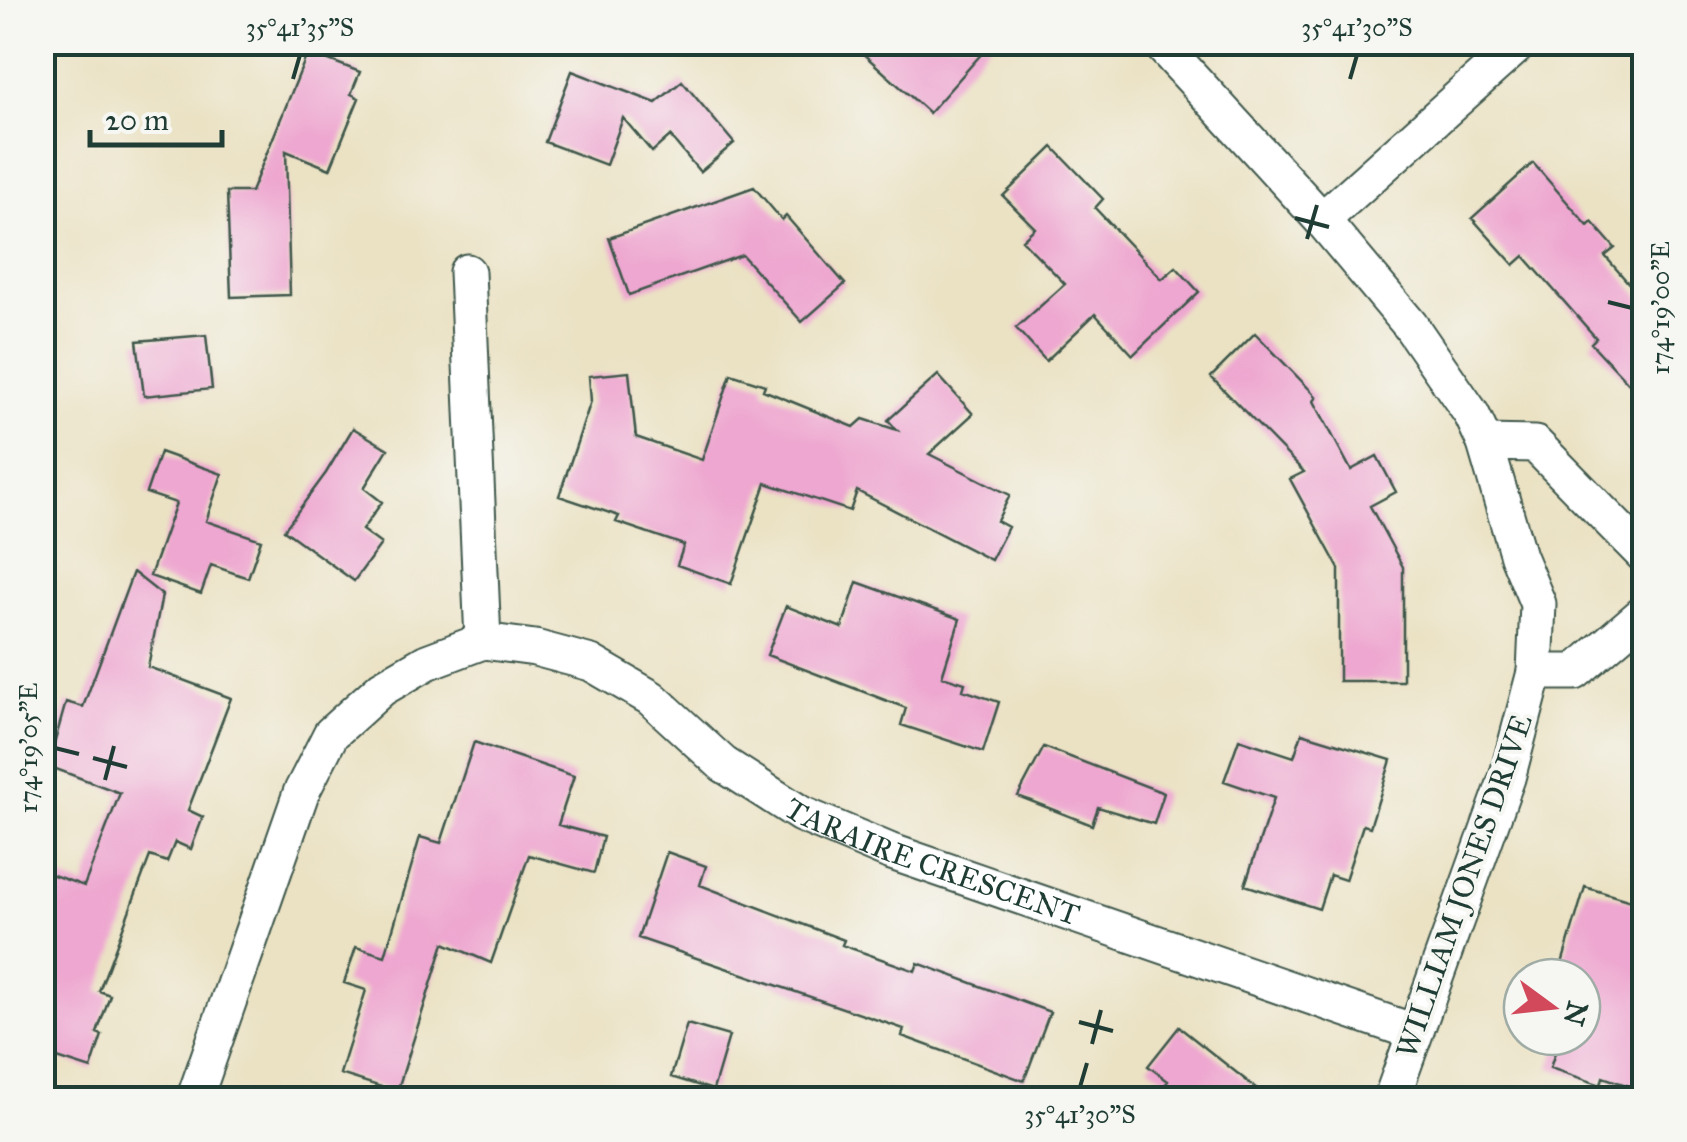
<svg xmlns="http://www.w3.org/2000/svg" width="1687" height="1142" viewBox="0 0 1687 1142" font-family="'IM FELL Great Primer',serif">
<rect width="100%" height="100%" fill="#f6f6f2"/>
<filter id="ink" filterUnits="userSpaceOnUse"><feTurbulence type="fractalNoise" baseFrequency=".01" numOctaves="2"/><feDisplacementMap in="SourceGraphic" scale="20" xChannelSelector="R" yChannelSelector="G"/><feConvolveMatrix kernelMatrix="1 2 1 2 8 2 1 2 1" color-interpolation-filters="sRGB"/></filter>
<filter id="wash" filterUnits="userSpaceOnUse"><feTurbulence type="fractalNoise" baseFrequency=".0048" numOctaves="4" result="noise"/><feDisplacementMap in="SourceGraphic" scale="40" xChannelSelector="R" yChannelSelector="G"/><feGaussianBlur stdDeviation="2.25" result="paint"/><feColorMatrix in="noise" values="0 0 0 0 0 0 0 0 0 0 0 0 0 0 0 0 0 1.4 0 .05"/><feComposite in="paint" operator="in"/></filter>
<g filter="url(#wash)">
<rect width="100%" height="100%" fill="#ebe2c4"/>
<g id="blocks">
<path fill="#eea7d0" d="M850,42H992L929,113Z
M308,52L360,72L351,94L359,98L330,169L286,151L290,295L231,297L227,192H251Z
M572,71L656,103L682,81L734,143L700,172L670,136L652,152L623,118L606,165L545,142Z
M1053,147L1103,199L1095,208L1162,279L1176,267L1199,292L1133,355L1095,314L1046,361L1016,328L1065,284L1022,240L1035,228L1003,196Z
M1533,163L1588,226L1592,222L1615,248L1605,256L1644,301V400L1591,343L1596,338L1524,256L1514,265L1472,218Z
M754,187L782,220L786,216L845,284L802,322L742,255L629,295L609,238Z
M1255,333L1317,397L1314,401L1351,470L1377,456L1396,492L1370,506L1403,567V681H1339V569L1290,479L1304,472L1211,377Z
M206,335L212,389L144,396L137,341Z
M629,372L636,437L702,460L731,374L765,385L763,390L854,427L863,419L897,430L888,420L938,375L973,414L929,454L1010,495L997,521L1008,527L991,560L857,491L850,511L766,483L731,584L677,565L684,545L616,522L619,516L559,496L591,401L589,376Z
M353,428L388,449L364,488L382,502L362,530L381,544L354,581L284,530L326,473Z
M160,452L222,474L206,521L261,540L248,578L211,565L201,594L150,576L176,503L146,493Z
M133,572L162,595L148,667L231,698L188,810L203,817L191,849L175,842L167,862L150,856L99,991L110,995L97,1033L102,1035L91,1069L42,1053V871L84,886L120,793L48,766L66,702L83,707Z
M857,582L960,619L942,676L965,683L963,690L999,702L983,752L901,725L906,708L767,655L786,606L842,628Z
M1302,733L1391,760L1370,827L1363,825L1345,880L1330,875L1319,909L1245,885L1274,798L1224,781L1239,739L1294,757Z
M474,742L574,776L558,825L603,837L594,873L529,855L491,963L444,943L397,1092L340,1074L366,990L344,983L356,947L385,956L420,837L441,843Z
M1044,747L1164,793L1154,824L1098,807L1092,825L1018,796Z
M667,852L706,866L700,885L844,940L842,945L915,971L918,963L1050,1012L1024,1081L902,1036L904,1029L638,938Z
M1585,887L1644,905V1091L1603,1077L1601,1085L1550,1068L1560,1037H1582V977H1558Z
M687,1024L729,1036L713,1090L671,1077Z
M1179,1027L1271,1100H1154L1168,1081L1148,1066Z"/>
</g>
</g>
<g filter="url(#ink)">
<use href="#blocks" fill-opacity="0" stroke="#3e564a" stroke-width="2.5"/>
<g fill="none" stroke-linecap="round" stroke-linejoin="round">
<defs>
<g id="minor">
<path d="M1159,42L1322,220L1410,325L1472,415L1485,443L1518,556L1538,604L1535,672L1507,778L1391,1100"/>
<path d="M1322,220L1521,42"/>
<path d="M467,272L483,641"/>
<path d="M1485,443L1535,444L1644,555"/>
<path d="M1535,672H1575L1644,613"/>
<path id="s1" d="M194,1100L301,793L331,734L382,688L427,662L483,641L535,648L591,663L651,698L723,764L801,814L889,851L1414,1032"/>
</g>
</defs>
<use href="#minor" stroke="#3e564a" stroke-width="39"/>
<use href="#minor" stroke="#fff" stroke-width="35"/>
</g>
</g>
<path fill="none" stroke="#1f3d34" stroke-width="4" d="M293,79L300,55M1350,79L1357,55M1295,218L1329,227M1307,239L1317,205M1608,302L1632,308M55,748L79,754M93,758L127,767M105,780L114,746M1079,1022L1113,1031M1092,1044L1101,1010M1080,1087L1087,1063"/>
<g text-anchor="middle" stroke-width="8" stroke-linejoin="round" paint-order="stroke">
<g font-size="30" fill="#1f3d34" stroke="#f6f6f2">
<text dy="10" stroke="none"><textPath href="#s1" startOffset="1082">TARAIRE CRESCENT</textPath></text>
<text transform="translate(1464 886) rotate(-71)" y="10">WILLIAM JONES DRIVE</text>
</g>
</g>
<rect width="1687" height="1142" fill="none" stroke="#f6f6f2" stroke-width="110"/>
<g transform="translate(1552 1007) rotate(105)"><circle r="48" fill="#f6f6f2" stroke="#a0aca6" stroke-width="2.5"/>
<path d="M0-8L18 38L0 25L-18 38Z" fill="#d1495b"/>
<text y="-15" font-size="28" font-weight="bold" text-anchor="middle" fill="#1f3d34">N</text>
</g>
<path d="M90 130v15h132v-15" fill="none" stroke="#1f3d34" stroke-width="5"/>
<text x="105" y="130" font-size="30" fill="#1f3d34" stroke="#f6f6f2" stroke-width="8" paint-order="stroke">20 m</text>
<rect x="55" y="55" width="1577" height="1032" fill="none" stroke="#1f3d34" stroke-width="4"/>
<g font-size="25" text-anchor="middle" fill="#1f3d34">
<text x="300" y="36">35°41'35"S</text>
<text x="1357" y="36">35°41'30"S</text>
<text transform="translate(1660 308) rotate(-90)" y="9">174°19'00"E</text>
<text transform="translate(28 748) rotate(-90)" y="9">174°19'05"E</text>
<text x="1080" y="1123">35°41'30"S</text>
</g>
</svg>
